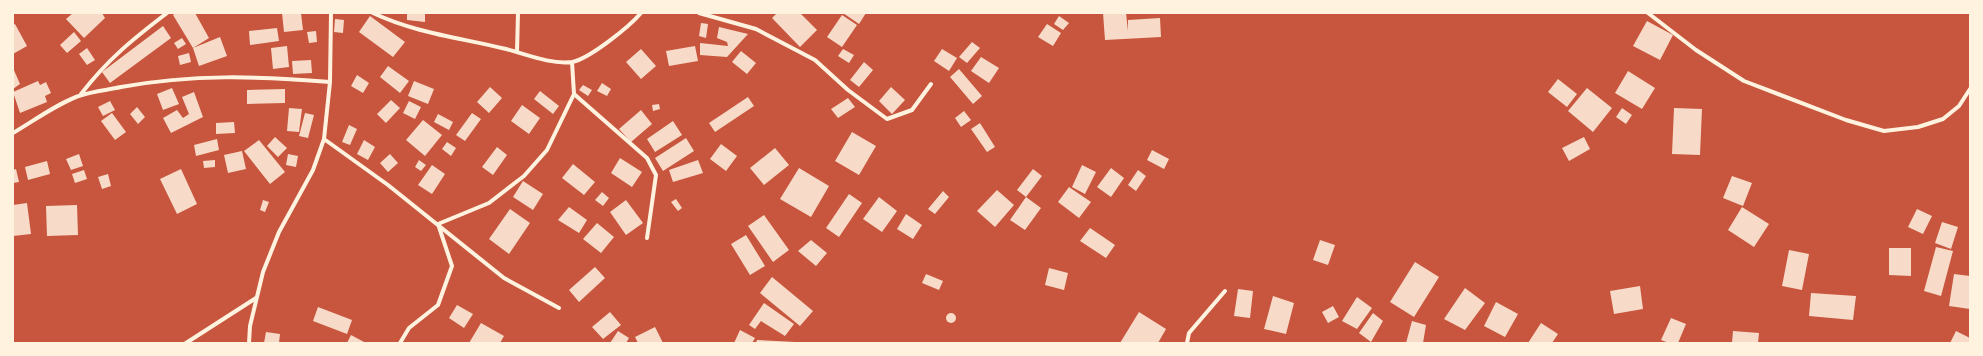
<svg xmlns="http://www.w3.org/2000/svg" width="1983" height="356" font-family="'Noto Sans',sans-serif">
<rect width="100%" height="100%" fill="#c8553d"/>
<path fill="#f7dbc8" d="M73,13H102L105,18L84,38L66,19Z
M176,13H195L209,38L193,48L173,15Z
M282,13H301L303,30L284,32Z
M407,13H425V22L407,20Z
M777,13H800L817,30L800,47L772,18Z
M843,13H866L859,24Z
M1103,13H1126L1128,31V20L1160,18L1161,37L1105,40Z
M842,15L857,25L842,47L827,37Z
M370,16L405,42L393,57L359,32Z
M1059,16L1069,23L1063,30L1054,24Z
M335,19L344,20L343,33L334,32Z
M1647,21L1673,35L1660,60L1633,46Z
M701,23L708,24L706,38L699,36Z
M15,24L27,46L13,54V25Z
M1047,24L1061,33L1053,46L1038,37Z
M163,26L171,38L110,83L102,72Z
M719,27L748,34L727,57L700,55V43L728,46L727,42L717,38Z
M277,28L279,41L250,45L249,31Z
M316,31L317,42L309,43L307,32Z
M74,32L81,41L67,53L60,45Z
M220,37L227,56L199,66L193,48Z
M182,38L186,44L178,49L174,43Z
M972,42L980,48L967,63L959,57Z
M287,46L289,67L273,69L271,48Z
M695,46L698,61L669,66L666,51Z
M87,48L95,60L87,65L79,54Z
M641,49L656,66L641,79L626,62Z
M843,49L854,55L849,63L838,56Z
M942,49L957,58L949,71L934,61Z
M741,51L756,63L747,74L732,62Z
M189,53L191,62L180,65L178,56Z
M981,57L999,68L989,83L971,71Z
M311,60L312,73L293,74L292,61Z
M864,62L873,70L859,87L850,80Z
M388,66L409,81L400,93L380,77Z
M13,68L20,84L13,89Z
M959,69L982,96L973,104L950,77Z
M1628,71L1655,88L1642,109L1615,93Z
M357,75L369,83L363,93L351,86Z
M1558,79L1577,94L1567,107L1548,92Z
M38,81L40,85L46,82L51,93L45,96L47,102L20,113L13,92Z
M414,81L434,89L428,104L408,96Z
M602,83L611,89L607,96L597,91Z
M583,85L592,90L588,96L579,90Z
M490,87L502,98L489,113L477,102Z
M891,87L905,100L892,114L879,101Z
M172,88L179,104L163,110L157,94Z
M1587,88L1612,108L1593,132L1568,111Z
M285,89V103L247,104V90Z
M540,91L559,106L553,114L534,99Z
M194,92L203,117L171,133L163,118L177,110L183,118L189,114L182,97Z
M748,97L754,106L715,132L709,123Z
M848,98L855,107L838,118L831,109Z
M391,100L400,108L386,123L377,114Z
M110,101L115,110L103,116L98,107Z
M409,101L421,107L415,119L403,113Z
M659,104L660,109L653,111L652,105Z
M522,105L540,118L529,134L511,121Z
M137,107L145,117L138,124L130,114Z
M289,108L302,109L299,132L287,131Z
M1622,108L1632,115L1626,124L1616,117Z
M1674,108L1702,109L1700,155L1672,154Z
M641,110L652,124L631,142L619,129Z
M964,111L971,120L961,127L955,118Z
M112,113L126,132L115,140L101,121Z
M305,113L314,115L308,138L299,136Z
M472,113L481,119L465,141L456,135Z
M438,114L453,122L449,130L434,122Z
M423,120L442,135L425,156L406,140Z
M673,121L682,135L655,152L647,139Z
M234,122L235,133L216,134V123Z
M980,123L995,147L987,152L971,129Z
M349,125L357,129L350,145L342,142Z
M852,132L876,146L859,175L835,161Z
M275,137L287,148L278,157L267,146Z
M1584,137L1590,149L1569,161L1562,148Z
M686,138L694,151L663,171L655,158Z
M217,139L219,150L196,156L194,145Z
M259,140L285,172L270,184L244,151Z
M364,140L375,147L368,160L357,154Z
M447,142L456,148L451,156L442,149Z
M721,144L737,156L726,171L710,159Z
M497,147L507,155L493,175L482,167Z
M775,148L789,165L764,185L750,168Z
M1152,150L1169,159L1164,169L1147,160Z
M242,151L246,169L228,173L224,155Z
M79,154L83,166L71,170L66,159Z
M288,154L298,156L296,167L286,165Z
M390,154L398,163L388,172L380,163Z
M620,158L642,172L632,187L611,173Z
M215,160V167L204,168L203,161Z
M419,160L426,165L421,171L415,167Z
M698,160L703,173L673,182L669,170Z
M47,161L50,174L28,180L25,167Z
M573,164L595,182L584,195L562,178Z
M432,165L445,174L432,194L418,185Z
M1082,165L1096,172L1085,194L1072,187Z
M799,168L829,186L811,217L780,199Z
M1111,168L1124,178L1111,197L1097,187Z
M16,169L19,182L13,183V170Z
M181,169L197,204L177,214L160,179Z
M1033,169L1042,176L1026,197L1017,190Z
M84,170L87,179L75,183L72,174Z
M1138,170L1146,176L1136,191L1128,185Z
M108,174L111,186L102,189L98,177Z
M1732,176L1752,183L1743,206L1723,198Z
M523,181L543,194L533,210L513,197Z
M1069,187L1091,202L1079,218L1058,202Z
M997,190L1014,205L995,227L977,211Z
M943,191L949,197L935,214L928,209Z
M602,192L609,198L603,206L595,200Z
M849,194L862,203L839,237L826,228Z
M879,197L897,211L882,232L863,219Z
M1026,197L1041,208L1025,230L1010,220Z
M676,199L682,208L678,211L671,202Z
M263,200L269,202L265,212L260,210Z
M626,200L643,223L626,235L610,212Z
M27,203L31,234L13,236V205Z
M77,205L78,235L47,236L46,206Z
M569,207L587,220L579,233L558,220Z
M1742,207L1769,224L1754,247L1728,230Z
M510,209L530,223L509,254L489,239Z
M1917,209L1932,216L1923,234L1908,227Z
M906,214L922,225L913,239L897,229Z
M764,215L789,250L773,262L748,226Z
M1942,222L1958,227L1951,249L1935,243Z
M597,223L614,237L601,253L583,239Z
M1090,228L1115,245L1106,258L1080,241Z
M746,235L765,266L750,275L731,244Z
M811,240L827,253L816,266L798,251Z
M1320,240L1335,245L1328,265L1313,260Z
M1936,247L1953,251L1941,296L1924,291Z
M1889,248H1911V276L1889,275Z
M1789,250L1809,254L1802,290L1782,286Z
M1415,262L1439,277L1414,317L1390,302Z
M595,267L605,278L579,302L569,290Z
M1049,268L1068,273L1064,290L1045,285Z
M926,274L943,281L939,290L922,283Z
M1954,274L1970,276V309L1949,306Z
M772,277L813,311L800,326L760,293Z
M1640,286L1643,309L1614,314L1610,291Z
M1465,288L1485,303L1465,330L1444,319Z
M1238,289L1253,291L1250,318L1234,316Z
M1811,293L1856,296L1853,320L1809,316Z
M1273,296L1294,303L1286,334L1264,329Z
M1357,297L1372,308L1357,329L1342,321Z
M1496,302L1518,314L1505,337L1484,326Z
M764,303L794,324L785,336L761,321L755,329L749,325Z
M457,305L473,314L464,328L449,318Z
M1333,306L1339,317L1328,323L1322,312Z
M318,307L352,320L347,334L313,321Z
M610,312L621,325L603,339L592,327Z
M1139,312L1166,329L1158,343H1120Z
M1373,313L1383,321L1371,342L1359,333Z
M946 318a5 5 0 1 1 10 0a5 5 0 1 1-10 0Z
M1671,318L1686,324L1678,343H1669L1661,340Z
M1412,321L1426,325L1423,343H1406Z
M481,323L504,336L500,343H469Z
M1541,323L1558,334L1552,343H1528Z
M655,327L663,343H638L635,337Z
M740,330L755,338L752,343H734Z
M618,331L629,338L626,343H610Z
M1733,331L1759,333L1758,343H1732Z
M1956,331L1970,338V343H1950Z
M266,332L280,334L279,343H264Z
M351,335L366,343H347Z
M757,340L795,342V343H756Z"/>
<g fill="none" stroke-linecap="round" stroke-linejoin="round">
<path stroke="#fff3e0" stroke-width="4" d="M373,13C415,33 461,38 506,49C525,54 552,65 572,62C589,59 629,27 641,13
M699,13L756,29L815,60L848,90L887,119L912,110L931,84
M1648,13L1696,50L1744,81L1846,120L1884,131L1918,127L1943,119L1959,106L1970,89
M517,52L518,13
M81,94C108,59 133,39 167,13
M574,94L647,158L656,175L647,238
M13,133C32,122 61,101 82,95C94,91 108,90 121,87C193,74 257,76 330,82
M324,139L388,185L504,278L559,308
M438,224L489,203L524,176L547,150L574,94L572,62
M186,343L256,298
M249,343L250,326L263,272L279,232L313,170L324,139L330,82L331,13
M400,343L409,328L438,305L452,266L438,224
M1187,343L1189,333L1225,291"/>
</g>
<rect width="1983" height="356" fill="none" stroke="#fff3e0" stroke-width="28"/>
</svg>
